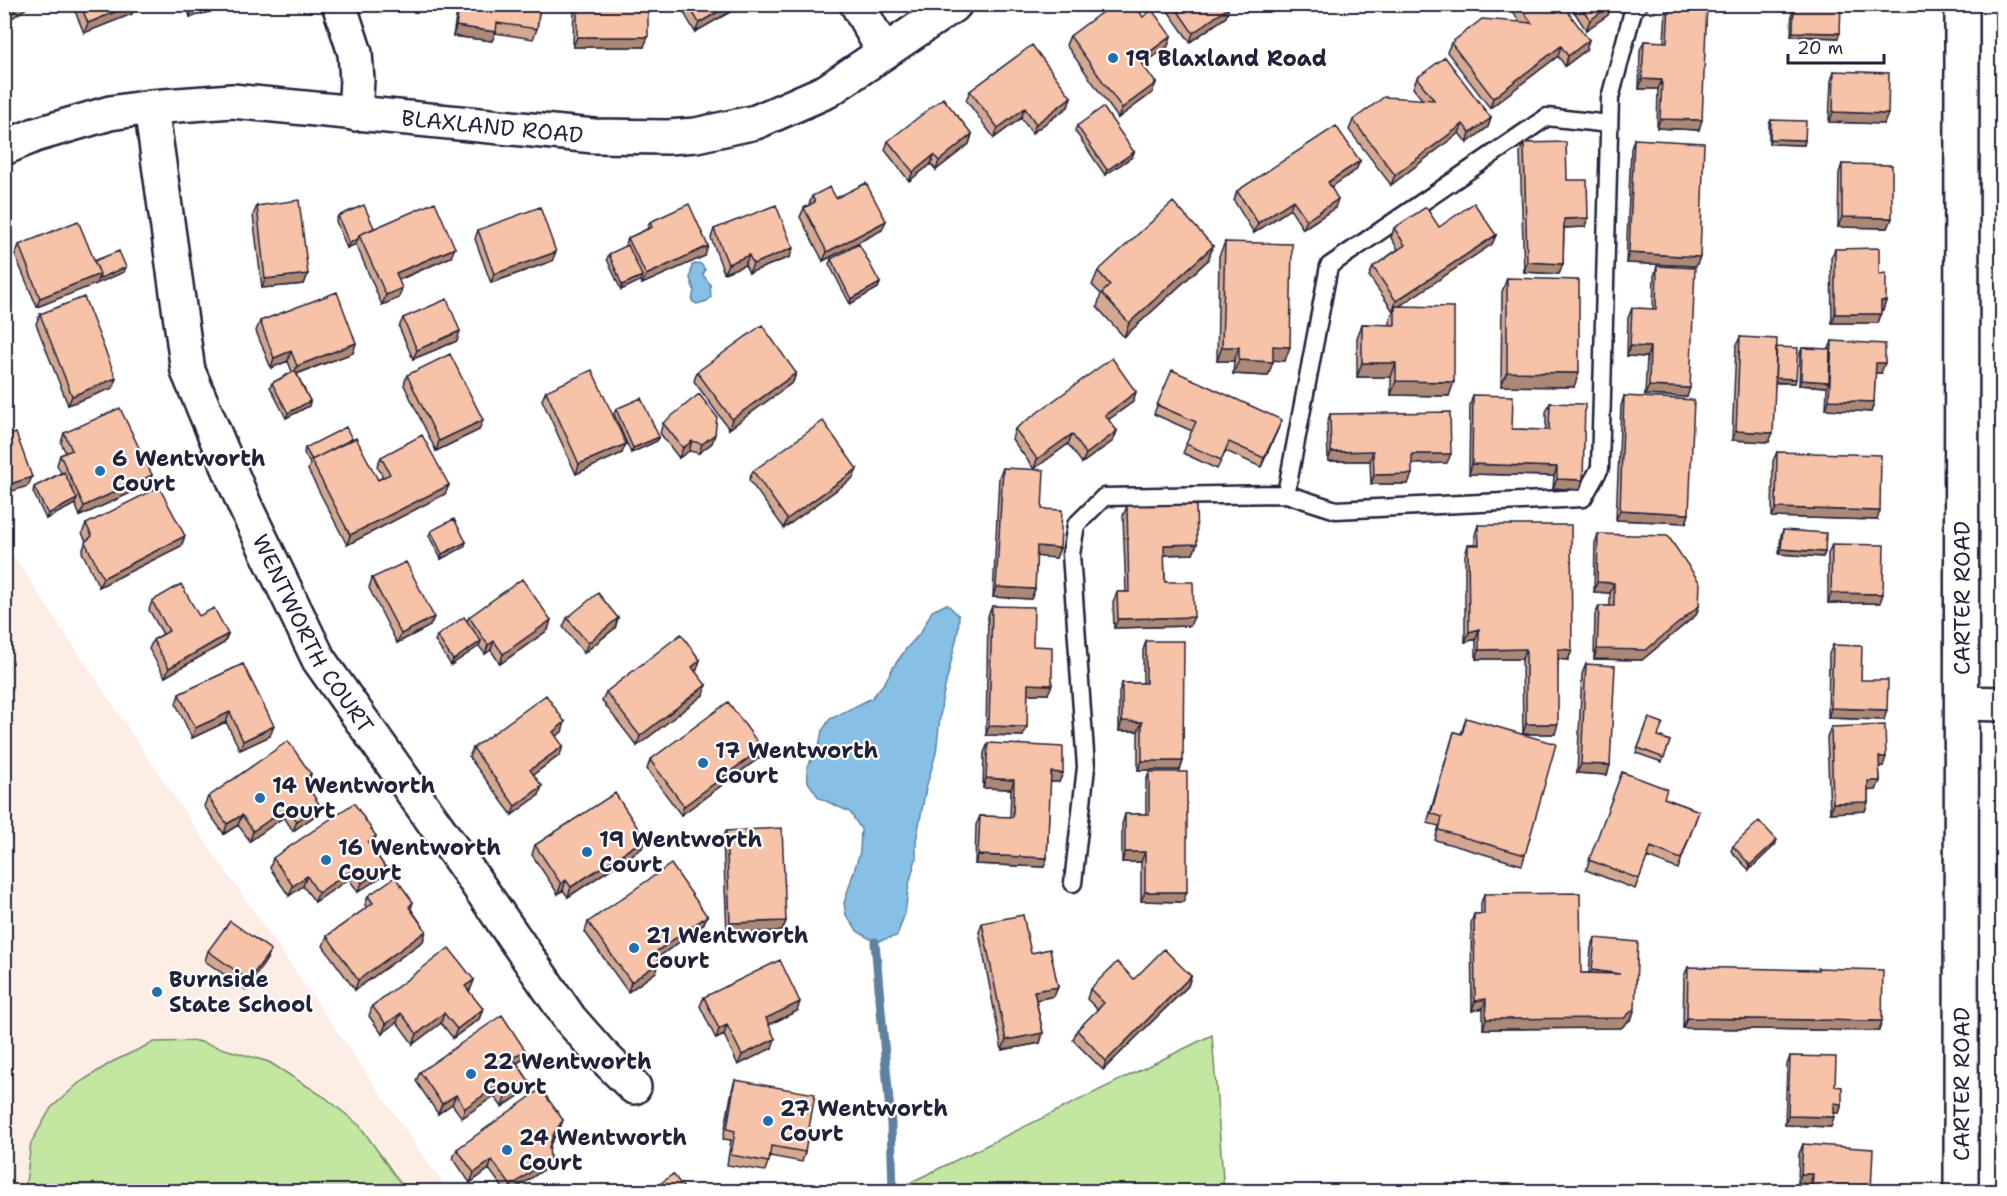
<svg xmlns="http://www.w3.org/2000/svg" width="2007" height="1196" font-family="'Shantell Sans',sans-serif">
<rect width="100%" height="100%" fill="#fff"/>
<filter id="ink" filterUnits="userSpaceOnUse"><feTurbulence type="fractalNoise" baseFrequency=".0167" numOctaves="2"/><feDisplacementMap in="SourceGraphic" scale="12" xChannelSelector="R" yChannelSelector="G"/><feConvolveMatrix kernelMatrix="1 2 1 2 8 2 1 2 1" color-interpolation-filters="sRGB"/></filter>
<g filter="url(#ink)">
<path fill="#fcede5" d="M4,542L179,804L448,1191H5Z"/>
<path fill="#c3e6a0" stroke="#72846e" stroke-width="1.5" d="M1212,1035L1224,1191H893Z
M197,1041L269,1062L326,1098L360,1126L406,1191H25L31,1143L51,1108L79,1083L112,1062L154,1042Z"/>
<path fill="#86c0e5" stroke="#5e81a1" stroke-width="1.5" d="M699,263L702,265L705,270L703,275L710,284L711,297L707,301L697,304L692,301L694,290L690,278L692,265Z
M947,604L959,616L958,632L942,700L936,753L926,788L916,841V859L909,884L905,913L897,936L875,942L857,931L846,915L844,903L860,852L861,829L850,812L819,798L808,782L807,766L818,751L822,731L830,719L872,698L885,682L894,666L906,649L921,632L932,611Z"/>
<g fill="none" stroke-linecap="round" stroke-linejoin="round">
<path stroke="#5e81a1" stroke-width="9" d="M875,942L891,1124L893,1192"/>
<g stroke="#22223b" stroke-width="21">
<path id="service" d="M1609,124L1547,117L1329,266L1286,494L1336,510L1583,498L1600,468L1610,98L1633,11L1639,4
M1073,883L1086,767L1071,554L1076,525L1104,497L1286,494"/>
</g>
<g stroke="#22223b" stroke-width="38">
<g id="minor">
<path d="M339,4L355,53L357,80L355,114"/>
<path d="M857,4L884,52"/>
<path id="s1" d="M151,107L188,371L245,506L319,660L469,872L570,1019L600,1053L634,1087"/>
<path d="M1962,703L2002,704"/>
</g>
</g>
<g stroke="#22223b" stroke-width="38">
<g id="tertiary">
<path id="s2" d="M4,148L35,135L110,113L151,107L232,101L594,136L668,137L696,135L756,122L827,91L955,4"/>
<path id="s3" d="M1961,1192L1962,4"/>
</g>
</g>
<use href="#service" stroke="#fff" stroke-width="16"/>
<use href="#minor" stroke="#fff" stroke-width="33"/>
<use href="#tertiary" stroke="#fff" stroke-width="33"/>
</g>
<path fill="#d4a790" stroke="#22223b" stroke-width="1.5" d="M72,4H135L132,14L84,33Z
M186,4H239L190,17Z
M458,4H540L537,29L533,39L495,33L492,41L453,36Z
M574,4H648L644,47H573Z
M679,4H738L737,8L695,32Z
M1163,4H1227L1226,17L1190,42Z
M1514,4H1562L1586,50L1565,66L1558,56L1490,108L1447,52L1451,43L1520,22L1512,10Z
M1569,4H1610L1611,5L1608,15L1586,30Z
M1667,4H1707L1699,130L1657,128L1658,89H1639L1640,50L1644,41L1664,42L1666,9Z
M1792,4H1841L1838,38L1791,36Z
M1143,17L1171,36L1168,46L1142,65L1152,93L1118,118L1066,45L1070,36Z
M1834,71L1884,124L1829,122L1831,81Z
M1417,78L1491,118L1488,127L1467,143L1459,133L1391,185L1349,130L1353,120L1422,99L1413,88Z
M970,91L1071,97L1068,107L1032,133L1021,118L994,138L966,100Z
M1771,120L1805,140L1804,145L1769,144V124Z
M1077,126L1134,152L1132,157L1105,175L1075,131Z
M972,134L969,144L936,170L931,164L909,181L885,150L888,141Z
M1634,139L1700,257L1696,266L1626,263L1631,149Z
M1524,143L1567,180L1585,227L1564,228L1563,264L1559,274L1524,272L1520,152Z
M1360,161L1356,170L1331,187L1335,208L1303,229L1290,209L1254,233L1234,201L1237,191Z
M1842,164L1892,218L1888,228L1838,227L1839,173Z
M812,196L836,198L882,230L823,261L800,217L804,208L809,205Z
M257,206L308,274L304,284L262,288L253,215Z
M338,216L374,228L451,257L399,280V298L382,305L356,244L347,248L336,221Z
M650,222L705,256L642,284L641,280L621,290L607,259L609,254L625,247L628,238L647,229Z
M1439,227L1496,235L1492,244L1399,306L1449,396L1391,395V377H1357V338L1362,324L1390,325V320L1394,310L1393,311L1369,276L1373,267L1398,249L1391,238L1394,228Z
M714,229L790,257L749,273L745,265L724,273L711,238Z
M478,230L552,261L491,283L475,239Z
M1225,242L1285,361L1273,360L1268,376L1233,374L1234,361H1217L1219,256Z
M19,245L94,261L126,267L124,272L37,307L15,255Z
M1213,246L1208,260L1124,337L1097,307L1101,294L1092,285L1098,271Z
M1835,249L1879,274L1886,301L1883,310H1881V314L1878,323H1832L1831,258Z
M831,259L880,283L878,288L850,304L829,264Z
M1657,266L1687,397L1645,395L1647,357L1627,356L1628,318L1632,308L1653,309L1654,276Z
M1507,278L1574,387L1501,386L1502,292Z
M40,314L116,378L113,388L68,405L36,324Z
M403,318L457,341L413,359L399,327Z
M260,321L356,343L353,353L297,374L310,401L309,406L286,418L270,387L272,383L292,372L288,361L271,368L256,331Z
M1740,337L1776,347L1795,383H1775L1769,442L1732,440L1736,346Z
M1832,341L1881,373H1875L1874,402L1871,412L1826,409L1827,387L1799,385L1800,353L1802,348L1829,349Z
M697,372L796,373L793,382L729,429L694,381Z
M407,375L479,430L436,451L404,385Z
M546,391L622,453L576,474L542,400Z
M1473,395L1512,429L1546,430V412L1550,403L1583,480L1580,490L1553,488L1554,476L1469,474L1470,405Z
M1624,396L1689,514L1686,523L1616,520L1621,406Z
M1133,402L1108,420L1117,431L1113,441L1082,463L1068,444L1034,469L1012,439L1015,429Z
M1157,405L1278,429L1261,467L1226,451L1217,469L1183,453L1192,431L1154,414Z
M616,409L659,437L657,441L631,453L614,414Z
M1330,414L1447,463L1412,464L1408,484H1371L1370,461H1328L1327,423Z
M663,423L715,434L712,443L699,453L689,451L679,458L660,433Z
M64,433L148,485L80,516L75,504L46,519L33,492L34,487L61,473L57,465L60,455L66,453L61,443Z
M352,439L378,480L383,477L377,466L381,457L449,485L445,494L347,545L308,470L310,464L304,453L305,448Z
M1777,452L1877,520L1772,517L1773,461Z
M1003,468L1042,509L1060,548L1056,558L1036,556L1035,589L1031,599L993,597L999,477Z
M857,469L853,478L784,528L749,480L753,471Z
M1127,506L1197,544L1193,554L1164,555L1165,582L1190,626L1114,628L1113,602L1117,592H1126L1123,516Z
M86,524L185,536L181,546L99,587L82,552L86,541L82,533Z
M1478,525L1572,650L1568,660L1558,659L1555,734H1523L1522,659H1476V639L1465,642V555L1468,545H1475V535Z
M1783,530L1825,552L1823,557L1779,554L1781,535Z
M431,531L466,542L464,547L441,559L429,536Z
M1598,534L1699,606L1696,615L1642,660L1594,659L1595,615L1599,606H1610V593L1594,592L1595,543Z
M1832,544L1880,603H1828V554Z
M372,578L434,617L430,626L397,643L369,588Z
M152,601L199,616L228,634L224,643L165,677L149,649L153,640L163,634L149,610Z
M992,606L1033,646L1048,694H1028L1023,736L986,735L988,616Z
M469,617L548,630L500,664L491,650L485,654L479,646L451,665L435,641L437,636L467,621Z
M567,618H618L615,628L584,653L563,627Z
M1146,641L1183,761L1180,770H1138V731H1119V693L1122,683H1143V650Z
M1833,645L1861,680L1884,720L1828,718L1829,654Z
M243,664L270,736L240,750L226,722L192,738L176,704L179,694Z
M1586,664L1610,765L1607,775L1577,773L1582,674Z
M697,670L695,671L703,695L637,746L602,701L606,692Z
M1466,718L1525,855L1522,865L1435,840L1439,826L1427,823L1454,732L1461,734Z
M1649,718L1658,736L1670,741L1662,762L1636,753Z
M1831,727L1883,766L1879,767L1880,781L1876,790H1868V802L1865,811L1830,813L1827,737Z
M562,732L556,736L560,755L534,774L539,795L512,815L469,757L473,748Z
M988,743L1063,773L1059,782H1050L1047,858L1044,867L975,864L976,825L980,816L1010,817L1011,789L983,788L984,753Z
M762,748L759,758L681,815L647,769L650,760Z
M1149,772L1183,902L1141,901V862H1122V824L1125,814H1146V781Z
M1622,772L1664,798L1699,811L1678,869L1647,857L1635,889L1586,870Z
M308,784L306,785L316,815L293,831L284,817L250,841L238,825L224,834L204,806L208,797Z
M726,831L786,921L782,931L727,933L723,840Z
M645,839L642,848L568,897L563,890L558,894L532,855L535,845Z
M373,845L371,846L385,867L382,876L358,892L349,879L315,902L303,886L289,896L270,868L273,858Z
M1775,845L1749,870L1731,851L1733,846Z
M1484,894L1581,973H1589L1591,948L1595,938L1632,1018L1621,1028L1483,1029V1008L1472,1011L1471,923L1474,914H1481V903Z
M368,896L413,902L411,909L426,931L423,941L355,990L323,946L327,936L366,908L365,905Z
M707,916L703,925L657,958L660,962L656,972L628,992L585,932L588,922Z
M982,923L1031,953L1058,987L1054,996L1036,1000L1043,1033L1040,1043L1002,1050L979,932Z
M208,951L267,959L246,990L205,961Z
M1688,967L1879,1031L1683,1028L1684,976Z
M1191,976L1188,986L1103,1070L1073,1040L1077,1030L1098,1010L1087,999L1090,989Z
M474,980L470,990L468,991L483,1009L479,1019L453,1038L441,1023L413,1044L397,1022L382,1034L369,1016L372,1006Z
M704,997L797,1011L769,1025L772,1048L738,1065L724,1035L716,1039L700,1006Z
M525,1050L522,1060L517,1063L529,1081L526,1091L502,1107L494,1096L462,1118L452,1104L438,1114L416,1081L420,1072Z
M1790,1056L1835,1086L1842,1104L1839,1113H1834L1831,1127L1785,1125L1787,1065Z
M735,1080L805,1152L802,1162L770,1156L765,1171L727,1165L731,1140L723,1139L732,1090Z
M563,1120L559,1130L551,1142L546,1168L512,1191H505L489,1169L470,1183L453,1158L457,1149Z
M1803,1144L1871,1191H1809L1810,1184L1798,1183L1799,1154Z"/>
<path fill="#ac8876" stroke="#22223b" stroke-width="1.5" d="M22,4H32L4,24V17Z
M135,4L132,14L84,33L88,23Z
M206,4H239L190,17L193,8Z
M731,4H738L737,8L695,32L699,23Z
M1611,5L1608,15L1586,30L1590,20Z
M1229,7L1226,17L1190,42L1193,33Z
M456,26L496,32L492,41L453,36Z
M1793,32L1840,33L1838,38L1791,36Z
M1171,36L1168,46L1136,70L1139,60Z
M577,37H648L644,47H573Z
M1589,40L1586,50L1565,66L1568,56Z
M1561,46L1558,56L1490,108L1493,98Z
M1642,79L1662,80L1658,89H1639Z
M1156,83L1152,93L1118,118L1122,108Z
M1071,97L1068,107L1032,133L1036,124Z
M1025,108L1021,118L994,138L998,128Z
M1833,112L1888,114L1884,124L1829,122Z
M1491,118L1488,127L1467,143L1470,133Z
M1660,119L1702,120L1699,130L1657,128Z
M1463,124L1459,133L1391,185L1395,175Z
M972,134L969,144L936,170L939,161Z
M1770,139L1805,140L1804,145L1769,144Z
M1134,152L1132,157L1105,175L1107,170Z
M934,155L931,164L909,181L913,172Z
M1360,161L1356,170L1324,192L1328,182Z
M1338,199L1335,208L1303,229L1307,220Z
M1293,200L1290,209L1254,233L1258,223Z
M1842,217L1892,218L1888,228L1838,227Z
M1588,218L1585,227L1561,228L1564,219Z
M886,221L882,230L823,261L827,252Z
M1496,235L1492,244L1395,309V306L1393,311L1396,301Z
M358,239L356,244L347,248L349,243Z
M708,246L705,256L642,284L646,275Z
M1213,246L1208,260L1124,337L1129,323Z
M455,248L451,257L393,282L396,273Z
M793,248L790,257L749,273L753,264Z
M556,252L552,261L491,283L494,274Z
M1629,253L1700,257L1696,266L1626,263Z
M749,255L745,265L724,273L728,264Z
M1527,262L1563,264L1559,274L1524,272Z
M126,267L124,272L96,284L98,279Z
M100,274L96,284L37,307L40,298Z
M308,274L304,284L262,288L265,279Z
M642,276L640,281L621,290L622,285Z
M880,283L878,288L850,304L851,299Z
M402,288L399,298L382,305L386,295Z
M1881,301H1886L1883,310H1878Z
M1835,314H1881L1878,323H1832Z
M460,331L457,341L413,359L417,350Z
M356,343L353,353L293,375L297,366Z
M1273,346L1290,347L1285,361L1268,360Z
M1630,346L1650,347L1647,357L1627,356Z
M1222,347H1239L1234,361H1217Z
M291,351L288,361L271,368L274,358Z
M1239,360L1273,362L1268,376L1233,374Z
M1362,363H1396L1391,377H1357Z
M1876,363H1885L1881,373H1872Z
M1507,372L1579,373L1574,387L1501,386Z
M796,373L793,382L729,429L732,419Z
M116,378L113,388L68,405L72,396Z
M1774,378L1796,379L1795,383L1772,382Z
M1801,380L1829,382L1827,387L1799,385Z
M1396,381L1454,382L1449,396L1391,395Z
M1649,386L1690,388L1687,397L1645,395Z
M1136,392L1133,402L1101,425L1105,415Z
M1829,400L1874,402L1871,412L1826,409Z
M310,401L309,406L286,418L288,413Z
M483,420L479,430L436,451L439,441Z
M1282,420L1278,429L1261,467L1264,458Z
M1117,431L1113,441L1082,463L1086,454Z
M1736,431L1773,433L1769,442L1732,440Z
M715,434L712,443L699,453L702,444Z
M1072,434L1068,444L1034,469L1037,459Z
M659,437L657,441L631,453L633,448Z
M692,441L689,451L679,458L683,448Z
M626,444L622,453L576,474L579,464Z
M1373,451L1370,461H1328L1331,452Z
M1412,454H1451L1447,463L1408,464Z
M1472,464L1557,467L1554,476L1469,474Z
M857,469L853,478L784,528L787,519Z
M1412,474L1408,484H1371L1374,475Z
M152,475L148,485L80,516L84,506Z
M32,477L28,486L4,494V486Z
M1557,479L1583,480L1580,490L1553,488Z
M449,485L445,494L347,545L350,535Z
M77,499L75,504L46,519L48,514Z
M1776,508L1880,511L1877,520L1772,517Z
M1620,510L1689,514L1686,523L1616,520Z
M185,536L181,546L99,587L103,578Z
M466,542L464,547L441,559L442,554Z
M1197,544L1193,554L1160,555L1164,545Z
M1037,546L1060,548L1056,558L1033,556Z
M1781,549L1825,552L1823,557L1779,554Z
M1597,582L1614,583L1610,593L1594,592Z
M996,587L1035,589L1031,599L993,597Z
M1831,593L1883,594L1880,603H1828Z
M1699,606L1696,615L1642,660L1594,659L1597,649Z
M434,617L430,626L397,643L401,634Z
M1194,617L1190,626L1114,628L1118,619Z
M618,618L615,628L584,653L588,643Z
M551,620L548,630L500,664L503,654Z
M1479,629L1476,639L1465,642L1469,632Z
M228,634L224,643L165,677L169,668Z
M481,641L479,646L451,665L453,660Z
M494,641L491,650L485,654L488,645Z
M1526,649L1522,659H1476L1479,650Z
M1558,649L1572,650L1568,660L1554,659Z
M700,660L697,670L688,676L692,667Z
M1028,684L1052,685L1048,694H1025Z
M706,685L703,695L637,746L640,736Z
M1831,708L1887,710L1884,720L1828,718Z
M230,712L226,722L192,738L195,728Z
M1122,721L1142,722L1138,731H1119Z
M565,722L562,732L549,741L553,732Z
M1526,724H1558L1555,734H1523Z
M274,726L270,736L240,750L243,741Z
M989,726L1027,727L1023,736L986,735Z
M563,746L560,755L527,779L530,770Z
M762,748L759,758L681,815L684,806Z
M1879,757H1886L1883,766L1875,767Z
M1142,761H1183L1180,770H1138Z
M1581,764L1610,765L1607,775L1577,773Z
M1051,772L1063,773L1059,782H1047Z
M311,774L308,784L299,790L303,780Z
M986,778L1014,780L1011,789L983,788Z
M1868,781H1880L1876,790L1864,791Z
M542,786L539,795L512,815L515,806Z
M1868,802L1865,811L1830,813L1833,803Z
M320,805L316,815L293,831L297,821Z
M287,808L284,817L250,841L253,831Z
M242,815L238,825L224,834L227,824Z
M11,818L6,832L4,834V829Z
M376,836L373,845L364,851L368,842Z
M645,839L642,848L568,897L571,887Z
M1777,840L1775,845L1749,870L1750,865Z
M1125,852H1145L1141,862H1122Z
M978,855L1047,858L1044,867L975,864Z
M385,867L382,876L358,892L362,883Z
M353,869L349,879L315,902L318,893Z
M307,876L303,886L289,896L293,886Z
M566,880L563,890L558,894L561,884Z
M1145,892H1187L1183,902L1141,901Z
M707,916L703,925L650,963L653,954Z
M786,921L782,931L727,933L730,923Z
M426,931L423,941L355,990L358,980Z
M271,950L267,959L246,990L249,980Z
M660,962L656,972L628,992L631,982Z
M1592,970L1620,974L1588,980Z
M1191,976L1188,986L1103,1070L1106,1061Z
M474,980L470,990L462,996L465,986Z
M1058,987L1054,996L1031,1001L1034,991Z
M1486,999L1483,1008L1472,1011L1475,1001Z
M800,1002L797,1011L762,1028L766,1018Z
M1635,1008L1632,1018L1621,1028L1483,1029L1486,1019Z
M483,1009L479,1019L453,1038L457,1029Z
M401,1013L397,1022L382,1034L386,1024Z
M444,1013L441,1023L413,1044L417,1034Z
M1687,1018L1882,1021L1879,1031L1683,1028Z
M727,1025L724,1035L716,1039L719,1029Z
M1043,1033L1040,1043L1002,1050L1006,1040Z
M775,1039L772,1048L738,1065L742,1055Z
M525,1050L522,1060L510,1067L513,1058Z
M529,1081L526,1091L502,1107L505,1098Z
M497,1086L494,1096L462,1118L465,1108Z
M456,1095L452,1104L438,1114L442,1104Z
M1834,1103L1842,1104L1839,1113H1831Z
M1788,1116L1834,1117L1831,1127L1785,1125Z
M563,1120L559,1130L551,1143L554,1133Z
M550,1158L546,1168L512,1191H508L511,1186Z
M492,1160L489,1169L470,1183L474,1173Z
M1801,1174H1813L1810,1184L1798,1183Z"/>
<path fill="#f6c2a8" stroke="#22223b" stroke-width="1.5" d="M4,4H22L4,17Z
M80,4H134L88,23Z
M192,4H206L193,8Z
M460,4H540L537,29L497,23L496,32L456,26Z
M577,4H648V37H577Z
M688,4H731L699,23Z
M1113,4H1134L1143,17L1152,10L1171,36L1139,60L1156,83L1122,108L1070,36Z
M1173,4H1227L1229,7L1193,33Z
M1518,4H1562L1589,40L1568,56L1561,46L1493,98L1451,43L1482,19L1532,23Z
M1579,4H1610L1611,5L1590,20Z
M1669,4H1707L1702,120L1660,119L1662,80L1642,79L1644,41L1667,42Z
M1794,4H1841L1840,33L1793,32Z
M1032,45L1071,97L1036,124L1025,108L998,128L970,91Z
M1445,57L1491,118L1470,133L1463,124L1395,175L1353,120L1384,97L1434,100L1417,78Z
M1834,71L1889,73L1888,114L1833,112Z
M943,98L972,134L939,161L934,155L913,172L888,141Z
M1103,107L1134,152L1107,170L1077,126Z
M1771,120L1806,121L1805,140L1770,139Z
M1336,126L1360,161L1328,182L1338,199L1307,220L1293,200L1258,223L1237,191Z
M1634,139L1704,143L1700,257L1629,253Z
M1566,142L1567,180H1587L1588,218L1564,219L1563,264L1527,262L1524,143Z
M1842,164L1892,165V218L1842,217Z
M866,183L886,221L827,252L804,208L815,202L812,196L830,187L836,198Z
M299,200L308,274L265,279L257,206Z
M435,202L455,248L396,273L402,288L386,295L359,235Z
M1173,202L1213,246L1129,323L1102,293L1110,285L1098,271Z
M1474,203L1496,235L1396,301L1373,267L1405,245L1394,228L1426,207L1439,227Z
M689,204L708,246L646,275L628,238L652,227L650,222Z
M364,205L374,228L359,235L358,239L349,243L338,216Z
M776,205L793,248L753,264L749,255L728,264L714,229Z
M540,207L556,252L494,274L478,230Z
M78,221L100,274L40,298L19,245Z
M1225,242L1292,244L1290,347L1273,346V362L1239,360V347H1222Z
M859,244L880,283L851,299L831,259Z
M628,245L642,276L622,285L609,254Z
M1879,248V274L1886,273V301H1881V314H1835V249Z
M119,251L126,267L98,279L100,274L94,261Z
M1657,266L1695,268L1690,388L1649,386L1650,347L1630,346L1632,308L1656,309Z
M1507,278L1579,280V373L1507,372Z
M337,292L356,343L297,366L291,351L274,358L260,321Z
M84,297L116,378L72,396L40,314Z
M447,299L460,331L417,350L403,318Z
M1395,306L1454,307V382L1396,381V363H1362V324L1395,325Z
M762,325L796,373L732,419L697,372Z
M1740,337L1777,339L1773,433L1736,431Z
M1832,341L1885,344V363H1876L1874,402L1829,400Z
M1776,347L1798,348L1796,379L1775,378Z
M1802,348L1830,349L1829,382L1801,380Z
M450,354L483,420L439,441L407,375Z
M1112,358L1136,392L1105,415L1117,431L1086,454L1072,434L1037,459L1015,429Z
M592,370L626,444L579,464L546,391Z
M1172,370L1282,420L1264,458L1229,442L1221,460L1186,444L1196,422L1157,405Z
M295,371L310,401L288,413L272,383Z
M699,394L717,417L715,434L702,444L692,441L683,448L663,423Z
M1473,395L1513,396L1512,429L1549,430L1550,403L1585,404L1583,480L1557,479V467L1472,464Z
M1624,396L1694,400L1689,514L1620,510Z
M641,398L659,437L633,448L616,409Z
M120,408L152,475L84,506L60,455L72,450L64,433Z
M4,410L7,418H4Z
M1450,412L1451,454H1412V474L1374,475L1373,451L1331,452L1330,414Z
M823,421L857,469L787,519L753,471Z
M346,427L352,439L312,460L305,448Z
M16,433L32,477L4,486V437Z
M422,435L449,485L350,535L311,460L356,438L378,480L390,474L381,457Z
M1777,452L1881,455L1880,511L1776,508Z
M1003,468L1044,470L1042,509L1062,510L1060,548L1037,546L1035,589L996,587Z
M64,472L77,499L48,514L34,487Z
M159,487L185,536L103,578L85,542L92,536L86,524Z
M1196,505L1197,544L1164,545L1165,582H1193L1194,617L1118,619L1117,592H1129L1127,506Z
M454,519L466,542L442,554L431,531Z
M1478,525H1571L1572,650L1558,649V724H1526V649L1479,650V629L1469,632L1468,545H1479Z
M1783,530L1826,533L1825,552L1781,549Z
M1598,534L1668,536L1700,583L1699,606L1646,650L1597,649L1599,606H1614V583L1597,582Z
M1832,544L1884,545L1883,594L1831,593Z
M406,562L434,617L401,634L372,578Z
M522,579L551,620L503,654L494,641L488,645L469,617Z
M181,584L199,616L214,608L228,634L169,668L153,640L169,631L152,601Z
M598,593L618,618L588,643L567,618Z
M992,606L1034,607L1033,646L1052,647V685L1028,684L1027,727L989,726Z
M464,617L481,641L453,660L437,636Z
M681,634L700,660L692,667L706,685L640,736L606,692Z
M1146,641H1184L1183,761H1142V722L1122,721V683H1146Z
M1833,645L1862,646L1861,680H1888L1887,710L1831,708Z
M243,664L274,726L243,741L230,712L195,728L179,694Z
M1586,664L1615,666L1610,765L1581,764Z
M546,695L565,722L553,732L563,746L530,770L542,786L515,806L473,748Z
M728,702L762,748L684,806L650,760Z
M1466,718L1556,744L1525,855L1439,830L1442,817L1431,813L1454,732L1462,734Z
M1649,718L1663,723L1658,736L1670,741L1664,758L1638,748Z
M1885,725L1886,757H1879L1880,781H1868V802L1833,803L1831,727Z
M288,741L311,774L303,780L320,805L297,821L287,808L253,831L242,815L227,824L208,797Z
M988,743L1063,747V773L1051,772L1047,858L978,855L980,816L1013,817L1014,780L986,778Z
M1149,772H1187V892H1145V852H1125V814H1149Z
M1622,772L1667,789L1664,798L1699,811L1681,859L1651,847L1639,879L1589,860Z
M615,793L645,839L571,887L566,880L561,884L535,845Z
M354,803L376,836L368,842L385,867L362,883L353,869L318,893L307,876L293,886L273,858Z
M4,814L11,818L4,829Z
M1759,821L1777,840L1750,865L1733,846Z
M782,828L786,921L730,923L726,831Z
M671,864L707,916L653,954L660,962L631,982L588,922Z
M395,877L413,902L409,907L426,931L358,980L327,936L373,903L368,896Z
M1580,893L1581,973L1620,974L1592,970L1595,938L1638,942L1635,1008L1624,1018L1486,1019V999L1475,1001L1474,914H1484V894Z
M1023,915L1031,953L1050,949L1058,987L1034,991L1043,1033L1006,1040L982,923Z
M230,921L271,950L249,980L208,951Z
M449,948L474,980L465,986L483,1009L457,1029L444,1013L417,1034L401,1013L386,1024L372,1006Z
M1164,949L1191,976L1106,1061L1077,1030L1104,1003L1090,989L1117,962L1134,979Z
M780,960L800,1002L766,1018L775,1039L742,1055L727,1025L719,1029L704,997Z
M1688,967L1818,970V968L1883,970L1882,1021L1687,1018Z
M502,1015L525,1050L513,1058L529,1081L505,1098L497,1086L465,1108L456,1095L442,1104L420,1072Z
M1790,1056L1836,1057L1835,1086L1842,1087V1104L1834,1103V1117L1788,1116Z
M735,1080L815,1094L805,1152L771,1146L769,1162L731,1155L735,1131L727,1129Z
M541,1089L563,1120L554,1133L549,1147L550,1158L511,1186L492,1160L474,1173L457,1149Z
M1803,1144L1873,1149L1871,1191H1812L1813,1174H1801Z
M673,1174L686,1191H651Z"/>
</g>
<g fill="#1f6fb2" stroke="#fff" stroke-width="2">
<circle cx="1113" cy="58" r="6"/>
<circle cx="100" cy="471" r="6"/>
<circle cx="703" cy="763" r="6"/>
<circle cx="260" cy="798" r="6"/>
<circle cx="587" cy="852" r="6"/>
<circle cx="326" cy="860" r="6"/>
<circle cx="634" cy="948" r="6"/>
<circle cx="157" cy="992" r="6"/>
<circle cx="471" cy="1074" r="6"/>
<circle cx="768" cy="1121" r="6"/>
<circle cx="507" cy="1150" r="6"/>
</g>
<g text-anchor="middle" stroke-width="4.5" stroke-linejoin="round" paint-order="stroke">
<g font-size="22" font-weight="bold" fill="#22223b" stroke="#fff" text-anchor="start">
<text x="1125" y="66">19 Blaxland Road</text>
<text x="112" y="466">6 Wentworth<tspan x="112" dy="25">Court</tspan></text>
<text x="715" y="758">17 Wentworth<tspan x="715" dy="25">Court</tspan></text>
<text x="272" y="793">14 Wentworth<tspan x="272" dy="25">Court</tspan></text>
<text x="599" y="847">19 Wentworth<tspan x="599" dy="25">Court</tspan></text>
<text x="338" y="855">16 Wentworth<tspan x="338" dy="25">Court</tspan></text>
<text x="646" y="943">21 Wentworth<tspan x="646" dy="25">Court</tspan></text>
<text x="169" y="987">Burnside<tspan x="169" dy="25">State School</tspan></text>
<text x="483" y="1069">22 Wentworth<tspan x="483" dy="25">Court</tspan></text>
<text x="780" y="1116">27 Wentworth<tspan x="780" dy="25">Court</tspan></text>
<text x="519" y="1145">24 Wentworth<tspan x="519" dy="25">Court</tspan></text>
</g>
<g font-size="22" fill="#22223b" stroke="#fff">
<text dy="8" stroke="none"><textPath href="#s2" startOffset="496">BLAXLAND ROAD</textPath></text>
<text dy="8" stroke="none"><textPath href="#s3" startOffset="594">CARTER ROAD</textPath></text>
<text dy="8" stroke="none"><textPath href="#s1" startOffset="558">WENTWORTH COURT</textPath></text>
<text dy="8" stroke="none"><textPath href="#s3" startOffset="108">CARTER ROAD</textPath></text>
</g>
</g>
<rect width="2007" height="1196" fill="none" stroke="#fff" stroke-width="24"/>
<rect x="12" y="12" width="1983" height="1172" fill="none" stroke="#22223b" stroke-width="2" filter="url(#ink)"/>
<path d="M1788 54v9h96v-9" fill="none" stroke="#22223b" stroke-width="3"/>
<text x="1797" y="54" font-size="18" fill="#22223b" stroke="#ffffff" stroke-width="4.5" paint-order="stroke">20 m</text>
</svg>
